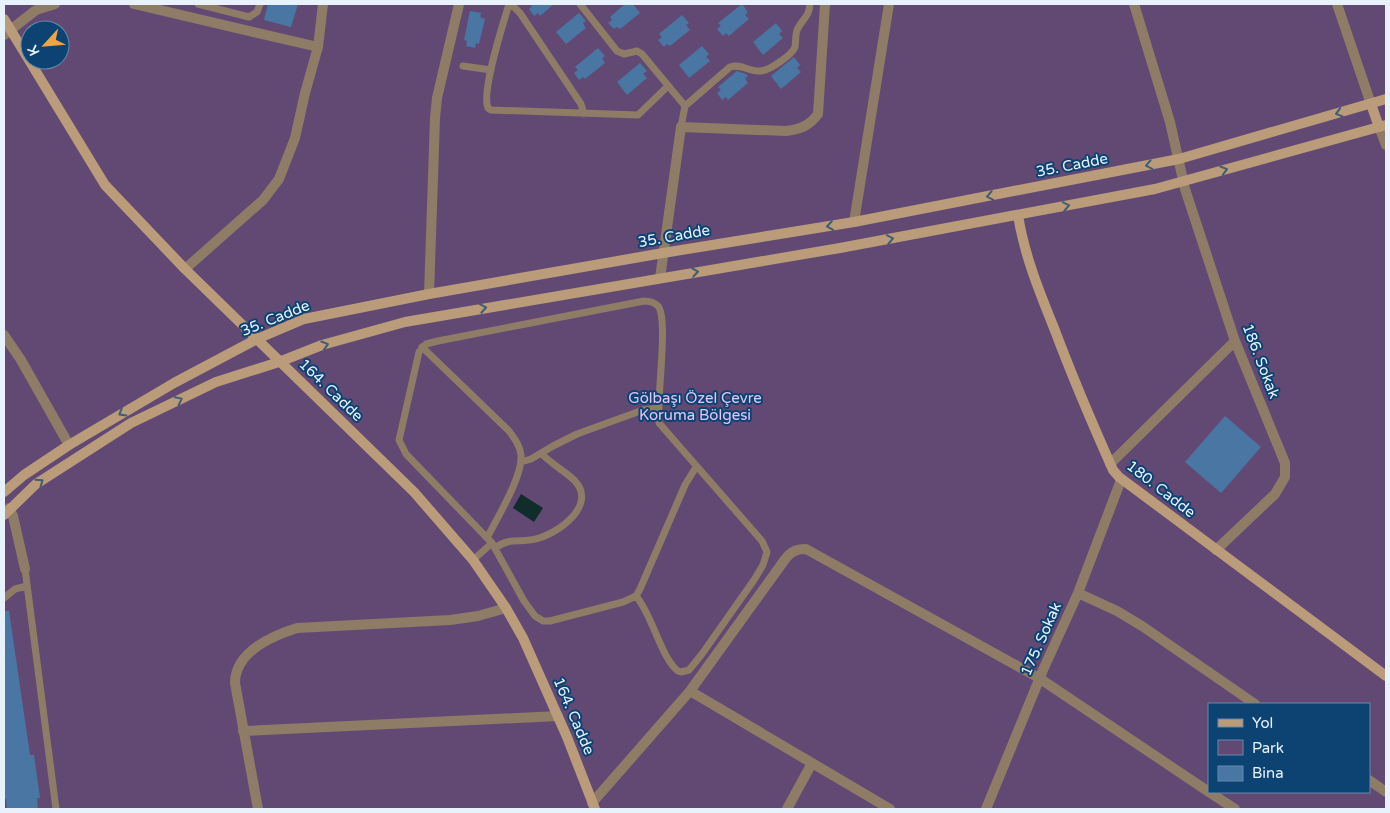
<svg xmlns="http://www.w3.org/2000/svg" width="1390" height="813" font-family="'Varela Round',sans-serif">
<rect width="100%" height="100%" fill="#0d4373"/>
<path fill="#624974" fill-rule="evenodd" d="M4,4H1386V809H4ZM30,30H60V60H30ZM1209,704H1369V792H1209Z"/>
<path fill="#102d2b" d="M521,494L543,508L534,522L513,508Z"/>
<path fill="#4976a3" d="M268,4H298L291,27L264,20Z
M531,4H554L540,16L538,13L534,16L529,9L532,6Z
M625,4H633L640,13L620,29L617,27L614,29L608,23L612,20L610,17Z
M742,4L748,12L745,15L749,19L729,36L726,33L723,36L717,29L721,26L718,23Z
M470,11L481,13L480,17L485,19L479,44L476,43L475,48L466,46L467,41L464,40Z
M579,13L586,21L583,23L586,28L566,44L556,32Z
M682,15L689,23L686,25L690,30L670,46L667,44L664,47L658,40L662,37L659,34Z
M776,23L782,31L779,34L783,38L763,55L753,42Z
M702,46L709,54L706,57L710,61L689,78L679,65Z
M598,48L605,56L602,58L605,63L585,79L583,77L579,80L574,73L578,70L575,67Z
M794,57L800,65L797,68L801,72L781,89L771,76Z
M640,63L647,71L643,74L647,78L627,95L617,82Z
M737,71L746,74L748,76L745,79L748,83L728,100L726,97L722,100L717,93L721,90L718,87Z
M1225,416L1261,447L1221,493L1185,462Z
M4,611H9L30,755H34L40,798H37L38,809H7L6,799H4Z"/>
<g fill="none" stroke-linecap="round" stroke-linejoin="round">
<path stroke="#8f7c67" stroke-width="7" d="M198,4L249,17L257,12L260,4
M509,4C503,24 481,92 488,108L491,110L638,115L668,86
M511,4L520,13L581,104L584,114
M580,4L617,51L624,54L637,51L642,54L685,106L681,127
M463,66L491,70
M685,106L730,67C741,63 749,72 760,71C769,71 792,55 795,47C796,41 795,33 798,28C804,17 809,17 810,4
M422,347L509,431C515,439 520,446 521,455C523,476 497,518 487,538
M521,462L531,459L553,446L577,434L643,410L658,408
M495,548C511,536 522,544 539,538C560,532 598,504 574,480C565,471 551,464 541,453
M473,560L492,543
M25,569L56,809
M636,596C652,614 661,658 678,671L681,672L689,670L702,654L754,580L763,565L767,552L762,541L659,423C656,402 669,319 658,306C654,302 649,301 644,301L438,341L426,344L419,352L399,440L406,454L492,543L524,601L535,616L543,621H550L623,602L636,596L640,589L685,485L696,467
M4,598L15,589L27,586"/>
<path stroke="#8f7c67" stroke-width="10" d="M134,4L318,47
M1134,4L1170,122L1185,189L1235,341L1285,463V477L1275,494L1216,550
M1337,4L1371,104
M4,35L36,10L55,4
M1379,127L1386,145
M854,222L889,4
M185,269L263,200L279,179L295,138L305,93L318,47L323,4
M660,278L681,127L786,131C801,129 809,126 818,114L825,4
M429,294L435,118L437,98L459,4
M4,335L21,360L69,445
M1110,464L1235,341
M9,508L13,516L25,569
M1078,593L1117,611L1142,626L1255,704
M690,691L890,809
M243,731L558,716
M1369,780L1386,792
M1209,792L1235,809
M592,803L690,691L786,558C792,551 797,549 806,549L1039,678L1209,792
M258,809L235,683C235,652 272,636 297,628L450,620L478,616L506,608
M787,809L812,763
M986,809L1043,670L1078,593L1121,480"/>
<path stroke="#ba9b7a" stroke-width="10" d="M4,19L105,185L185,269L414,492L473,560L506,608L523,638L567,737L595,809
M1371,104L1379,127
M1018,215C1024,254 1039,291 1054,328C1072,376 1092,423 1113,470L1119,477L1386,676
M4,492L24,475L69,445L174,383L257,339L304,319L429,294L663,253L854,222L1179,159L1386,99
M4,515L36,484L131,423L216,382L279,362L322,345L405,322L840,248L1155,189L1386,125"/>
</g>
<defs><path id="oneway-chevron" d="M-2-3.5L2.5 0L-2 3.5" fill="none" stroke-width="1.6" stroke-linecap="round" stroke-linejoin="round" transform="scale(1.25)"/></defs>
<g stroke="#415d75">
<use href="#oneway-chevron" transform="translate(1339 113) rotate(164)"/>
<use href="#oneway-chevron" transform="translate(1149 165) rotate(169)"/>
<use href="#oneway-chevron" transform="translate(1224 170) rotate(-16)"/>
<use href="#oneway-chevron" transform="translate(990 196) rotate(169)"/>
<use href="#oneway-chevron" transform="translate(1066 206) rotate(-11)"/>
<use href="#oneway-chevron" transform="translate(830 226) rotate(172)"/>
<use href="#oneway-chevron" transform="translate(890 239) rotate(-11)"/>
<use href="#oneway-chevron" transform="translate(695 272) rotate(-9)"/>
<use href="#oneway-chevron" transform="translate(483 308) rotate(-10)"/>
<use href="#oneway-chevron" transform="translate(325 345) rotate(-17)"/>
<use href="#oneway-chevron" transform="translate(179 400) rotate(-26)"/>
<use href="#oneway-chevron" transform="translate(122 413) rotate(149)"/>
<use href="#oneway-chevron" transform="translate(40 482) rotate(-35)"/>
</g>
<g text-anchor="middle" stroke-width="4" stroke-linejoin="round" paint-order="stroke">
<g font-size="15" fill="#e7f2fd" stroke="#0d4373">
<text transform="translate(1072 165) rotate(-11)" y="5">35. Cadde</text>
<text transform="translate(674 236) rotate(-10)" y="5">35. Cadde</text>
<text transform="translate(275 318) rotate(-22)" y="5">35. Cadde</text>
<text transform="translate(1261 361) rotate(69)" y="5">186. Sokak</text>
<text transform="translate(331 390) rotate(44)" y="5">164. Cadde</text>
<text transform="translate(1161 489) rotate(38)" y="5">180. Cadde</text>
<text transform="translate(1041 639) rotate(-66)" y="5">175. Sokak</text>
<text transform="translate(574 716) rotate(67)" y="5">164. Cadde</text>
</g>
<g font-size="15" fill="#e1c7f6" stroke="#0d4373">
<text x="695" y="403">Gölbaşı Özel Çevre<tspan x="695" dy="17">Koruma Bölgesi</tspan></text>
</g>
</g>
<rect width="1390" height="813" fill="none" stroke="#e7f2fd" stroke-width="10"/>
<rect x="1208" y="703" width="162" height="90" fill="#0d4373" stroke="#6489aa"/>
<rect x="1218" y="719" width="25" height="8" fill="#ba9b7a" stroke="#6489aa"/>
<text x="1252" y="728" font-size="15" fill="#e7f2fd">Yol</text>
<rect x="1218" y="740" width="25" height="15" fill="#624974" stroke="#6489aa"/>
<text x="1252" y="753" font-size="15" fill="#e7f2fd">Park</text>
<rect x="1218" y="766" width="25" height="15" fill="#4976a3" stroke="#6489aa"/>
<text x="1252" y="778" font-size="15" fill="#e7f2fd">Bina</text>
<g transform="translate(45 45) rotate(244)"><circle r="24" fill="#0d4373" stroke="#6489aa"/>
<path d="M0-4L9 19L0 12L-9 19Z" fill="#f1a540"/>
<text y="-8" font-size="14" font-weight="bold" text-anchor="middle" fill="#e7f2fd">K</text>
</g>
</svg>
